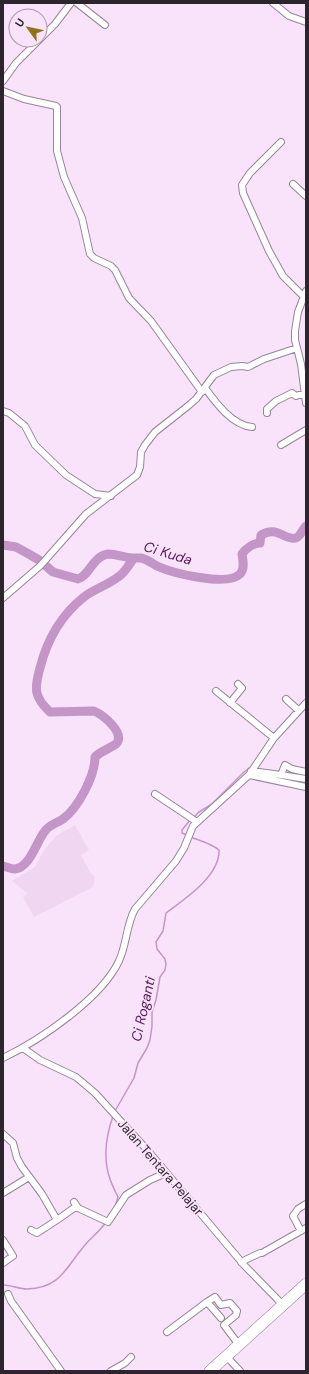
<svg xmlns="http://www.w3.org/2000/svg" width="309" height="1374" font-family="'DM Sans',sans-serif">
<rect width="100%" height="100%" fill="#f9e3fa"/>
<path fill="#f1d6f2" d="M75,825L89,850L81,855L90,872L95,877L93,887L34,917L23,897L28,894L12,881L35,867L44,850L56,836Z"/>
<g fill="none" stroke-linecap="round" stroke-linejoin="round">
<path stroke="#c496c8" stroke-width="1.5" d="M284,772L302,775
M193,818L199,812L212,804L244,772L248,769H251
M187,835L182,833V830L190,820
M115,1111L134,1078L138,1063L147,1048L150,1040L152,1026V1012L156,1000L160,977L165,970L166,964L165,959L157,949L156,942L163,931L166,913C185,899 220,876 219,850C210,843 201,841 190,837
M113,1116C106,1136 103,1159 110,1179C112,1185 115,1191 118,1197L115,1207
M3,1285C11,1285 19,1289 27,1289C61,1288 66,1267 85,1245C92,1237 100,1231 106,1222"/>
<path stroke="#c496c8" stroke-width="9" d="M3,545L16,547L27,553L39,560L53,572L78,579C89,576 93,556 108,554C115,554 124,557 132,558C135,558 138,558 141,558C147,559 153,564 157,566C172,573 228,587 240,574C245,569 243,560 242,554C246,548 254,543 260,543L261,535C277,525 285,541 296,538C300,537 303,529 306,526
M3,866C7,867 11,869 15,869C30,868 37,840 45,831C49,825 57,823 63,819C78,808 95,776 95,757C101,751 109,749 116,744C126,733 103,715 94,711L50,712C34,697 34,689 40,668C47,640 60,616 84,597C94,589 108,585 118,577C125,573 129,564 134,558"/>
<g stroke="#978499" stroke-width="8">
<path id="street" d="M77,3L105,25
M273,3L289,16L306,22
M40,39L55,24L71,3
M3,81L16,63L39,40
M3,91L24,99L56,106L57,107V151L64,177L82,218L90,254L94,258L111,266L115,270L129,298L151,321L202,392
M281,142L250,173L242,185L243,193L269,251L283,276L303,296
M293,184L306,196
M306,291L298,312L295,331V340L301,364L306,403
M205,388C216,403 232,425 252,427
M3,411L9,413L25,426L35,445L66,475L95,494L111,496
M267,413V409L276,401L292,393L296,396L305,393
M281,445L306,430
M3,598L40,566L86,514L137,475L140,467L141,452L145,445L155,432L188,406L196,399L214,375L231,367L242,366L248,367L264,359L297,348
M216,691L274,738
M286,699L298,710
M230,703L242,688L238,684
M251,771L281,775L306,779
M249,775L306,787
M281,775L285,765L292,769L306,772
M155,794L197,822
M23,1048L40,1060L76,1077L95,1093L149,1152L244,1265L283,1305
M3,1058C40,1040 101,999 119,961C127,944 126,925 135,909L176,861L184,848L193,826L249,775L274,738L306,703
M3,1134L13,1143L17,1158L22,1167L42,1194L57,1220L74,1208H78
M3,1193L29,1177
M74,1202L78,1208L108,1222L126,1195L150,1180L166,1173
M31,1230L37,1233L57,1220
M301,1231L293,1216L298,1209L306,1204
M3,1240L13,1256L3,1263
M241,1262L260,1253H262L306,1228
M8,1294L11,1301L61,1371
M221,1318L207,1302L215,1297L221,1305L230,1303L237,1311L236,1315L224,1325L239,1345
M167,1332L207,1302
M227,1357L240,1371
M111,1371L125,1363L131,1357"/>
</g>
<g stroke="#978499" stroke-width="12">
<path id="highway" d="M210,1371L306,1284"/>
</g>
<use href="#street" stroke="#fff" stroke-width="6"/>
<use href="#highway" stroke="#fff" stroke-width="11"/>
</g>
<g text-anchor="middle" stroke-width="4" stroke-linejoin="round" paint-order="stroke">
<g font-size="13" fill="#2d252e" stroke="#f9e3fa">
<text transform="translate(161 1167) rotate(49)" y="5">Jalan Tentara Pelajar</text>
</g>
<g font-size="14" font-style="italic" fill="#58205d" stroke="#f9e3fa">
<text transform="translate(168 553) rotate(17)" y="5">Ci Kuda</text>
<text transform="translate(143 1009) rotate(-77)" y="5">Ci Roganti</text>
</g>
</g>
<rect width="309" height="1374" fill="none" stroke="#2d252e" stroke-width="8"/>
<g transform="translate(28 28) rotate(303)"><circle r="19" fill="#f9e3fa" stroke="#a797a8"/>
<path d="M0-3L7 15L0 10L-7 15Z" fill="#8e7317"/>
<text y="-6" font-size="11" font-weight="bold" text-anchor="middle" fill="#2d252e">U</text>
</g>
</svg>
